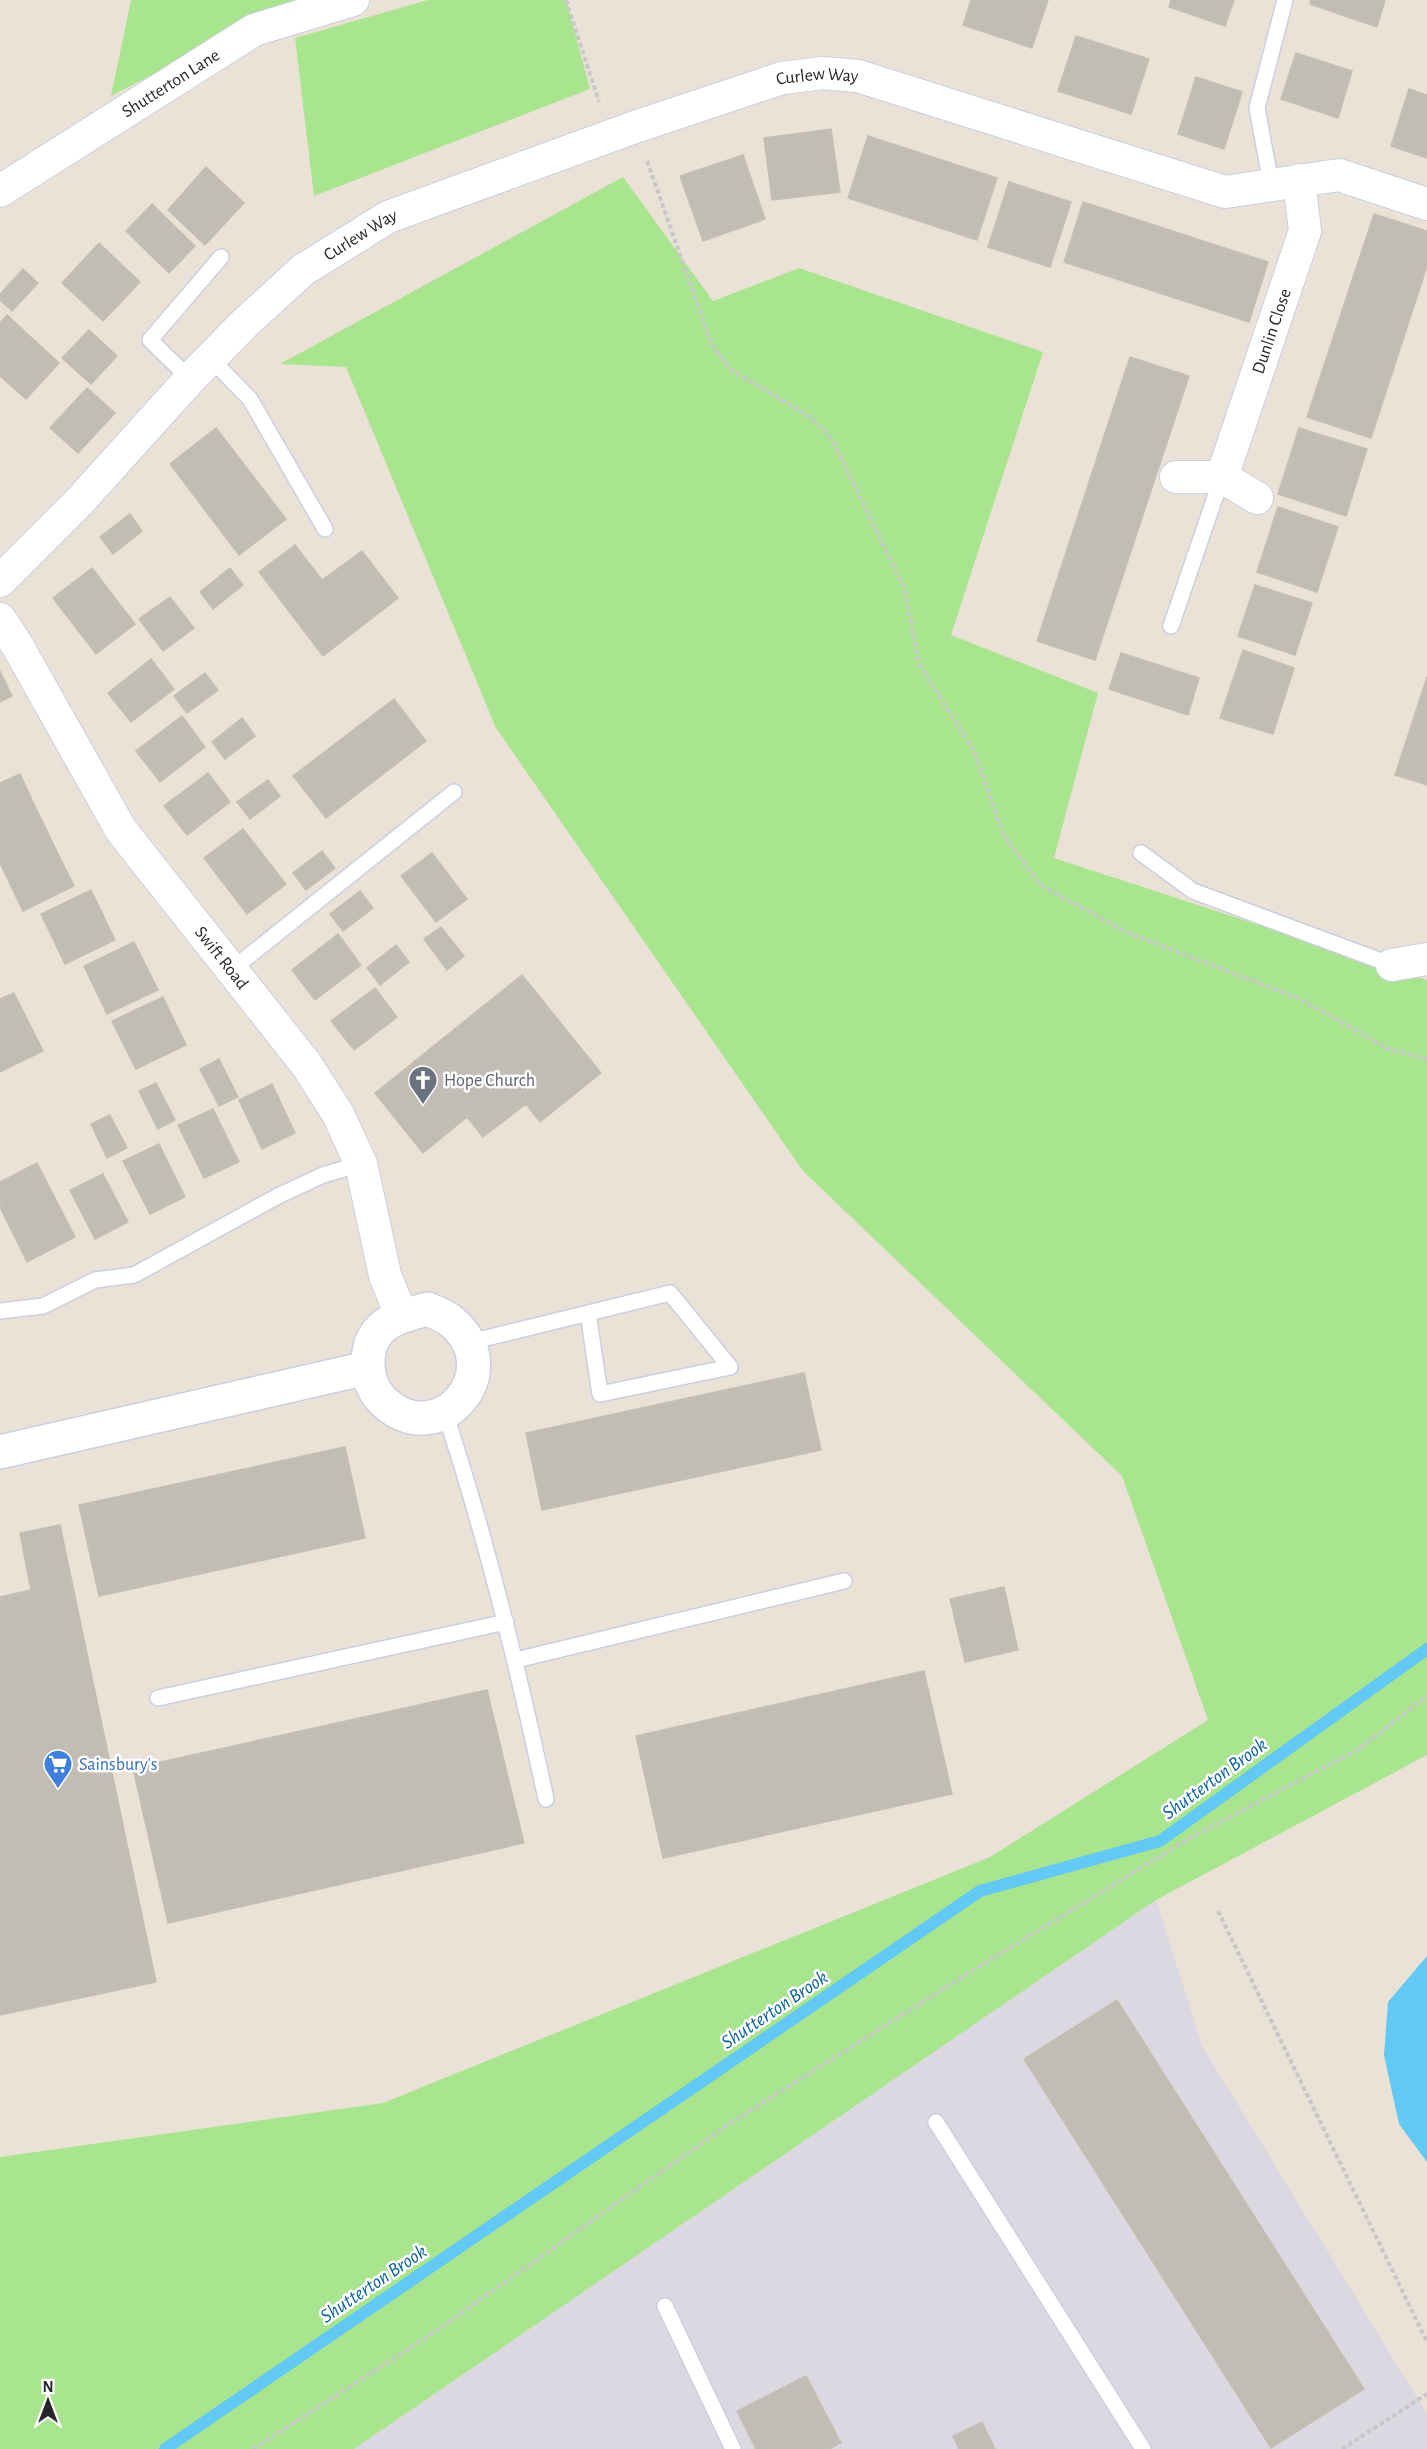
<svg xmlns="http://www.w3.org/2000/svg" width="1427" height="2449" font-family="'Alegreya Sans',sans-serif">
<rect width="100%" height="100%" fill="#eae2d6"/>
<path fill="#dbd8e2" d="M1156,1900L1202,2046L1427,2414V2449H354Z"/>
<path fill="#a9e58f" d="M131,0H296L111,96Z
M428,0H566L590,89L314,196L295,38Z
M623,177L713,301L799,268L1043,352L951,635L1098,693L1054,858L1427,980V1755L1156,1900L354,2449H0V2157L383,2103L990,1857L1208,1720L1122,1476L803,1171L496,728L346,367L280,364Z"/>
<path fill="#62c8f4" d="M1427,1956V2162L1399,2124L1384,2055L1388,2002Z"/>
<g fill="none" stroke-linecap="round" stroke-linejoin="round">
<path stroke="#62c8f4" stroke-width="12" d="M165,2449L980,1891L1160,1841L1427,1649"/>
</g>
<path fill="#c1bcb4" stroke="#c5bfb1" stroke-width="1.5" d="M971,0H1048L1032,48L963,25Z
M1171,0H1234L1225,26L1169,7Z
M1311,0H1385L1377,27L1310,4Z
M1076,36L1149,59L1131,114L1058,91Z
M1296,53L1352,71L1338,118L1281,99Z
M1196,77L1242,92L1224,149L1178,134Z
M1409,89L1427,95V158L1391,146Z
M831,129L840,192L772,200L764,138Z
M868,136L997,178L977,240L848,198Z
M743,155L765,219L703,241L680,176Z
M206,167L244,203L205,245L168,210Z
M1009,182L1071,202L1050,267L988,247Z
M1083,202L1268,262L1249,322L1064,262Z
M152,204L195,246L169,273L126,231Z
M1374,214L1427,231V266L1371,438L1307,417Z
M99,243L140,282L103,321L62,283Z
M23,269L38,283L12,311L0,300V294Z
M7,315L59,363L26,399L0,376V323Z
M89,330L117,356L91,384L62,358Z
M1130,357L1189,376L1095,660L1037,641Z
M87,388L115,413L78,453L50,428Z
M216,428L286,519L239,555L170,464Z
M1299,428L1367,449L1346,516L1278,494Z
M1278,507L1338,527L1317,592L1257,572Z
M130,514L142,531L113,554L100,537Z
M295,545L322,580L362,551L398,598L323,656L259,572Z
M92,568L135,624L96,654L53,598Z
M230,568L243,585L213,609L200,592Z
M1255,585L1312,603L1295,655L1238,636Z
M170,597L194,628L163,651L139,619Z
M1243,650L1294,668L1273,734L1220,718Z
M1121,653L1199,678L1188,715L1109,689Z
M151,659L174,689L131,722L108,693Z
M0,671L12,696L0,702Z
M205,673L218,690L187,713L174,696Z
M1427,677V785L1395,775Z
M394,699L426,741L326,818L293,776Z
M182,716L205,747L160,782L136,751Z
M242,718L255,736L225,759L212,742Z
M208,773L230,802L187,835L164,806Z
M20,774L32,800L0,816V783Z
M268,780L280,796L250,819L237,802Z
M32,800L47,831L0,853V816Z
M243,829L286,884L247,914L204,858Z
M47,831L61,860L10,884L0,863V853Z
M322,851L335,868L306,890L293,873Z
M432,853L467,899L436,922L401,876Z
M61,860L74,886L23,911L10,884Z
M91,890L115,940L65,964L41,914Z
M360,891L373,908L343,931L330,914Z
M441,927L464,956L447,970L424,939Z
M338,934L361,965L315,1000L292,970Z
M134,942L158,990L107,1014L84,966Z
M396,945L409,962L380,985L367,968Z
M522,975L601,1073L540,1122L526,1104L483,1137L467,1117L423,1153L375,1093Z
M375,988L397,1017L354,1050L331,1021Z
M14,993L43,1051L0,1072V999Z
M163,997L186,1045L136,1069L112,1021Z
M219,1059L238,1097L219,1106L200,1069Z
M156,1083L175,1120L158,1129L139,1091Z
M272,1084L295,1133L262,1149L239,1100Z
M213,1109L239,1162L204,1178L178,1125Z
M110,1115L127,1148L107,1158L91,1124Z
M159,1144L185,1197L150,1214L123,1161Z
M37,1163L75,1237L27,1262L1,1209L0,1182Z
M103,1174L128,1222L95,1239L70,1190Z
M804,1373L821,1450L542,1510L526,1433Z
M345,1447L365,1538L99,1596L79,1505Z
M60,1525L156,1982L0,2015V1597L31,1590L20,1533Z
M1004,1587L1018,1650L965,1662L950,1599Z
M924,1671L952,1794L663,1858L636,1736Z
M487,1690L524,1843L168,1923L133,1768Z
M1117,2000L1364,2389L1271,2448L1024,2059Z
M806,2376L841,2443L829,2449H756L737,2411Z
M982,2422L995,2449H959L953,2436Z"/>
<g fill="none" stroke-linecap="round" stroke-linejoin="round">
<g stroke="#cccfe1" stroke-width="18">
<path id="service" d="M1271,184L1257,108L1285,0
M210,358L250,399L325,529
M190,379L150,340L221,257
M1171,626L1222,477
M1141,853L1193,891L1392,965
M230,971L454,792
M0,1311L43,1306L95,1280L134,1275L278,1196L323,1175L361,1164
M470,1342L670,1293L730,1367L600,1394L588,1313
M445,1413C487,1540 518,1669 546,1799
M516,1660L844,1581
M158,1698L506,1622
M936,2122L1143,2449
M665,2306L733,2449"/>
</g>
<g stroke="#cccfe1" stroke-width="34">
<g id="minor">
<path id="s1" d="M0,191L254,30L353,0"/>
<path d="M1176,477H1222L1257,498"/>
<path id="s2" d="M1222,477L1305,231L1299,180"/>
<path id="s3" d="M0,581L79,502L190,379L244,324L303,270L388,217L635,127L782,78L823,73L858,76L1225,192L1339,175L1427,204"/>
<path id="s4" d="M0,619L17,645L121,830L306,1064L338,1114L361,1164L385,1275L401,1315"/>
<path d="M1392,965L1427,959"/>
</g>
</g>
<g stroke="#cccfe1" stroke-width="36">
<path id="tertiary" d="M428,1309C436,1313 446,1316 452,1322C510,1371 439,1453 384,1402C369,1388 365,1367 370,1347C378,1320 404,1315 428,1309Z
M0,1452L367,1368"/>
</g>
<path stroke="#c7c7c7" stroke-width="4" stroke-dasharray="4.5 3" stroke-linecap="butt" d="M566,0L599,102
M647,161L711,343L730,369L812,418L832,439L904,588L919,664L974,751L1003,834L1040,885L1126,932L1300,999L1389,1049L1427,1059
M1218,1911L1427,2342
M253,2449L427,2337L729,2124L967,1974L1188,1839L1359,1749L1427,1696
M1342,2449L1427,2394"/>
<use href="#service" stroke="#fff" stroke-width="15"/>
<use href="#minor" stroke="#fff" stroke-width="32"/>
<use href="#tertiary" stroke="#fff" stroke-width="33"/>
</g>
<defs>
<g id="church-pin" transform="scale(1.5)"><path d="M0 17L-7.5 6A9.5 9.5 0 1 1 7.5 6Z" fill="#6b7280" stroke="#fff"/><path d="M-1.2-6h2.4v3.5h3.3v2.4h-3.3V6h-2.4V-.1h-3.3v-2.4h3.3Z" fill="#fff"/></g>
<g id="supermarket-pin" transform="scale(1.5)"><path d="M0 17L-7.5 6A9.5 9.5 0 1 1 7.5 6Z" fill="#3f7fe0" stroke="#fff"/><path d="M-6-5.5h2.5l.6 2H6L4.5 2H-2.5L-4.4-4H-6ZM-1.5 3.2a1.3 1.3 0 1 0 .1 0ZM3 3.2a1.3 1.3 0 1 0 .1 0Z" fill="#fff"/></g>
</defs>
<g fill-rule="evenodd">
<use href="#church-pin" x="423" y="1080"/>
<use href="#supermarket-pin" x="58" y="1764"/>
</g>
<g text-anchor="middle" stroke-width="5" stroke-linejoin="round" paint-order="stroke">
<g font-size="18" fill="#262626" stroke="#fff">
<text dy="6" stroke="none"><textPath href="#s3" startOffset="988">Curlew Way</textPath></text>
<text dy="6" stroke="none"><textPath href="#s1" startOffset="202">Shutterton Lane</textPath></text>
<text dy="6" stroke="none"><textPath href="#s3" startOffset="502">Curlew Way</textPath></text>
<text dy="6" stroke="none"><textPath href="#s2" startOffset="154">Dunlin Close</textPath></text>
<text dy="6" stroke="none"><textPath href="#s4" startOffset="406">Swift Road</textPath></text>
</g>
<g font-size="18" fill="#5b616d" stroke="#fff" text-anchor="start">
<text x="444" y="1086">Hope Church</text>
</g>
<g font-size="18" fill="#366cbe" stroke="#fff" text-anchor="start">
<text x="79" y="1770">Sainsbury's</text>
</g>
<g font-size="20" font-style="italic" fill="#07629a" stroke="#fff">
<text transform="translate(1214 1778) rotate(-36)" y="7">Shutterton Brook</text>
<text transform="translate(774 2009) rotate(-34)" y="7">Shutterton Brook</text>
<text transform="translate(373 2283) rotate(-34)" y="7">Shutterton Brook</text>
</g>
</g>
<g transform="translate(48 2401)" stroke="#ffffff" stroke-width="4.5" paint-order="stroke">
<path d="M0-4.5L10 22L0 15L-10 22Z" fill="#262626"/>
<text y="-9" font-size="16" font-weight="bold" text-anchor="middle" fill="#262626">N</text>
</g>
</svg>
